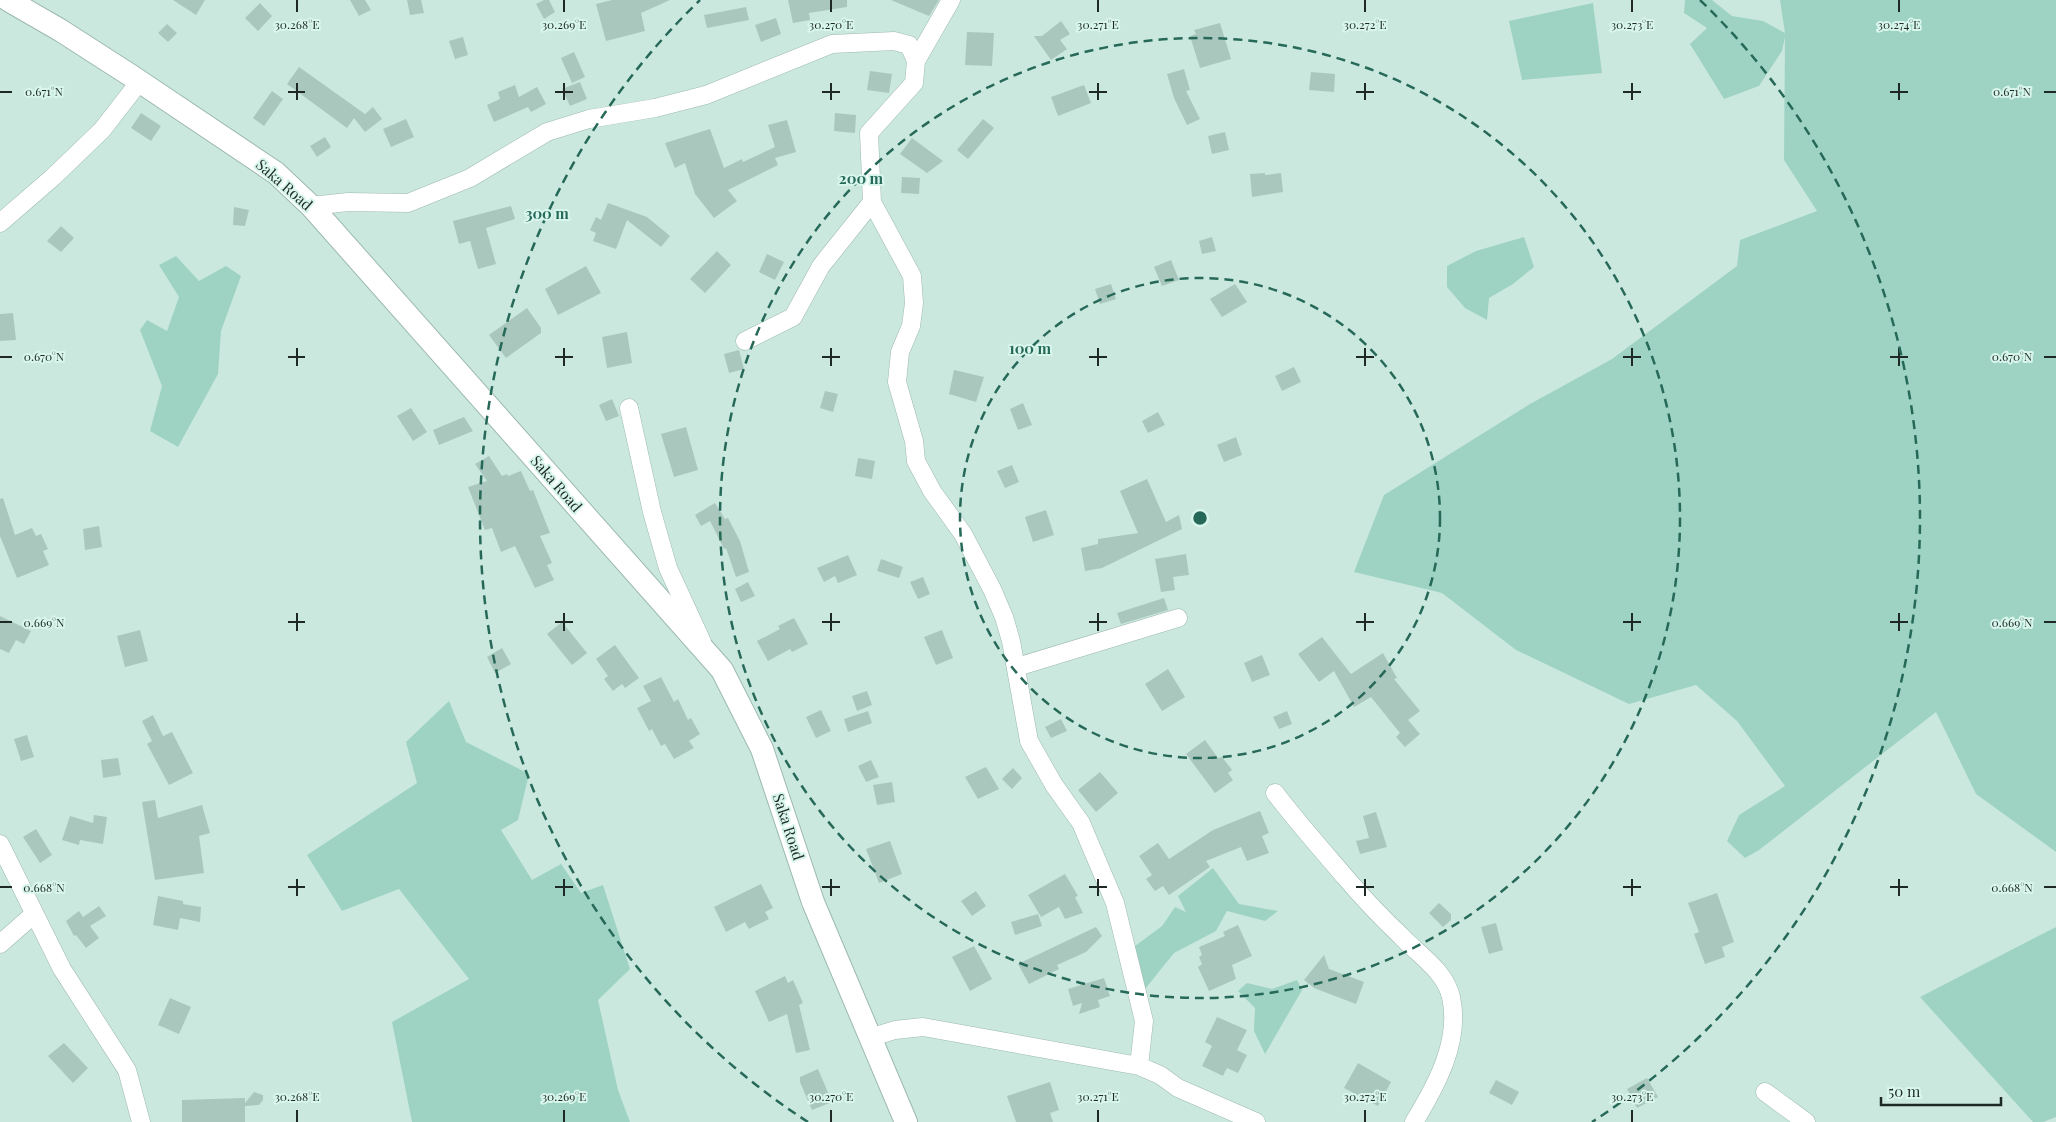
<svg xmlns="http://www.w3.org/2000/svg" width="2056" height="1122" font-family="'Playfair Display',serif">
<rect width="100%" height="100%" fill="#cbe8df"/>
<path fill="#9ed3c3" d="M1685,0H1712L1732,16L1763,21L1785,33L1780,0H2056V852L1976,794L1936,712L1759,850L1745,858L1727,841L1739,815L1785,786L1737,721L1696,685L1629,704L1516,650L1442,593L1354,572L1384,495L1530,404L1612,359L1737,266L1740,240L1817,211L1784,160L1785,37L1782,51L1759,86L1724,99L1690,44L1707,28L1684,13Z
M1593,3L1602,73L1522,80L1509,21Z
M1524,237L1534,267L1513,284L1489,298L1487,320L1465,308L1447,287V266L1476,251Z
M176,256L199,281L226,266L241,276L221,331L218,374L178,447L150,431L162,386L140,330L147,320L167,331L179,297L159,265Z
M449,701L466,742L529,774L518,820L501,830L532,880L561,864L581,893L603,885L630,969L598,1000L618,1090L630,1122H412L392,1022L469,979L399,889L342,911L307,855L417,783L406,742Z
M1213,868L1239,904L1278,911L1265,921L1227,911L1216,931L1174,953L1141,994L1131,949L1162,926L1175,907L1186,912L1178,896Z
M2056,927V1117L2043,1122H2033L1920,997Z
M1297,980L1302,990L1265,1054L1254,1031L1255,1008L1238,991L1247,983L1272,989Z"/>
<path fill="#aac7be" d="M173,0H205L196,15Z
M350,0H365L371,10L359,16Z
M407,0H421L424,13L410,15Z
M544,0H549L555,12L544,19L536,4Z
M612,0H670L641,13L645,31L606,41L596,4Z
M788,0H847V7L809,13L810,20L793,23Z
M891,0H939L929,16Z
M260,3L272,16L258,31L245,18Z
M746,7L749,20L707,28L704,15Z
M776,18L781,34L761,42L755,25Z
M1061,21L1070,34L1060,40L1067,49L1051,60L1034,36H1042Z
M1220,23L1231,59L1200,68L1190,36L1196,34L1194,30Z
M167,24L177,33L168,42L158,33Z
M967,32L994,33L992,66L965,65Z
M463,37L468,55L455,59L449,41Z
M574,52L585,77L572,83L561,58Z
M299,67L365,114L373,107L382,119L365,132L354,118L347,128L287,84Z
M1184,69L1190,90L1186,91L1200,119L1187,125L1174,98L1167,74Z
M870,71L892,74L889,93L867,90Z
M1311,72L1335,74L1334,92L1309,90Z
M580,82L587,99L570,106L562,89Z
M515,85L519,97L537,87L546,104L531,112L528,107L494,122L487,105L500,99L498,92Z
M1084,85L1091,103L1058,116L1051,97Z
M272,91L283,99L264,126L253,118Z
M141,113L161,126L151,141L131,128Z
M835,113L856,115L855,133L834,131Z
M406,119L414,137L391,147L383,129Z
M983,119L994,128L968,159L957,150Z
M787,120L796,152L775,158L778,165L728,190L737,201L714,218L695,194L685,163L675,168L665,143L710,129L724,168L742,159L743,162L775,147L768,125Z
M1225,132L1229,150L1212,154L1208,136Z
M325,137L331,147L317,157L310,146Z
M912,138L943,161L927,173L900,154Z
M1265,173V175L1281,173L1283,192L1252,197L1250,174Z
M902,177L920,178L919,194L901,193Z
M608,203L647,217L670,236L661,247L627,220L616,249L593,241L596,233L590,230L596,217L601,220Z
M511,206L515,219L486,228L496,264L478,269L470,241L459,244L453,221Z
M234,207L249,210L245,226L233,225Z
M61,226L74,238L61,252L47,241Z
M1212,237L1216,251L1202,254L1199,241Z
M717,251L731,265L705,293L690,279Z
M767,254L784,262L775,280L759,272Z
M1171,260L1179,280L1162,286L1154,267Z
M586,266L601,293L558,315L545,289Z
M1111,284L1116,299L1100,304L1095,289Z
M1235,284L1247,302L1222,317L1210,299Z
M527,308L541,328V333L506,358L489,335Z
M13,313L16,340L0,341V314Z
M627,332L632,363L607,368L602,337Z
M739,350L744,369L729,373L724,354Z
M1294,367L1301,382L1282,391L1275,376Z
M954,370L984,377L976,402L949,394Z
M825,391L838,394L833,412L820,408Z
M612,399L619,416L606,421L599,405Z
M1023,403L1032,425L1018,430L1010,409Z
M411,408L427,432L413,441L397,416Z
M1158,412L1165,425L1148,433L1142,421Z
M464,417L473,431L439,445L433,430Z
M686,427L698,470L674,477L661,434Z
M1236,437L1242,455L1224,462L1217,445Z
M489,456L502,476L507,474L508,476L521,471L530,491L533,490L550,533L540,536L552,563L547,565L554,580L535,588L515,546L501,552L492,528L485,530L468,487L487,481L475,464Z
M858,458L875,461L872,479L855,476Z
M1012,465L1019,482L1005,488L997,471Z
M1147,479L1166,522L1179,515L1182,529L1102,568L1085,571L1081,548L1098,544V539L1138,533L1120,491Z
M3,498L15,535L32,528L36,536L41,534L48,549L43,551L49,565L17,578L0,536V499Z
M715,503L725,519L728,518L740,541L749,572L736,577L726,548L724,549L710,521L701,526L695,515Z
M1046,510L1054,535L1033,542L1025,517Z
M99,526L102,547L85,550L83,529Z
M1186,554L1189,575L1173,577L1175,590L1161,592L1155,559Z
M848,555L857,575L838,583L835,576L824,582L817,568Z
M881,559L903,567L899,578L877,571Z
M923,577L930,594L918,599L910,582Z
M748,582L755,596L741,602L735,589Z
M1164,598L1168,610L1121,624L1117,613Z
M0,616L31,631L24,644L16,640L9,653L0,649Z
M794,618L808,644L792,652L790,649L768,661L757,641L780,629L778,626Z
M562,622L587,653L572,665L547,634Z
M140,630L148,661L125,667L117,636Z
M942,630L953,658L936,665L924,637Z
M1322,637L1351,674L1383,653L1397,678L1394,679L1420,711L1408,720L1420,734L1405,747L1396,737L1400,733L1371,697L1354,707L1334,671L1319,682L1298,654Z
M615,645L639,678L625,688L622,684L613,691L604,679L608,676L596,659Z
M502,648L511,664L495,673L487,657Z
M1262,655L1270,675L1252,682L1244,663Z
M1168,669L1185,697L1162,711L1145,684Z
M661,677L674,702L678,699L688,720L691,718L700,734L689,741L694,748L674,759L665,744L661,746L652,729L649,731L637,708L651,701L643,686Z
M867,691L872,705L857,711L852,696Z
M821,710L831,731L816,738L806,717Z
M868,711L872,723L848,732L844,719Z
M1287,711L1292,724L1279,729L1273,717Z
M153,715L163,736L172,732L193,773L169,785L147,744L152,741L142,721Z
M1061,719L1067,731L1051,738L1045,727Z
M27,735L34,757L21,761L14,739Z
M1205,740L1218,758L1222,757L1232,770L1228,773L1233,780L1215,793L1186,754Z
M118,758L121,775L103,778L101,760Z
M871,760L879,777L866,782L858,766Z
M986,767L999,789L978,799L965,777Z
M1013,768L1022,778L1012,789L1002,779Z
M1100,772L1118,793L1096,812L1078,790Z
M892,782L895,802L877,805L873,785Z
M155,800L158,818L202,805L210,833L199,836L204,873L155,880L142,802Z
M1260,811L1269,833L1262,836L1269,853L1247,861L1241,847L1206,861L1210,867L1169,895L1163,886L1155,891L1146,879L1152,875L1139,856L1158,843L1169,859L1213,830Z
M1376,812L1387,847L1360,854L1356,841L1369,838L1363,816Z
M94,815L107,817L103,844L80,840L79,845L62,840L70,816L93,823Z
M36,829L52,855L40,863L23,837Z
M890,841L902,874L879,883L866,849Z
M1065,874L1078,896L1075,897L1083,913L1065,919L1059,907L1041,917L1028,895Z
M761,884L773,908L765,912L769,919L749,929L745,922L726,932L714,907Z
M976,891L986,906L972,916L961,901Z
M1717,893L1734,942L1722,947L1725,957L1705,964L1694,934L1699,932L1688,903Z
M158,896L183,901V904L201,907L200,922L180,918L178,930L153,925Z
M1439,903L1451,914V920L1443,927L1429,913Z
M99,906L106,916L90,926L99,938L86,948L76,935L74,936L66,921L79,911L83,917Z
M1038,914L1042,926L1015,935L1011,922Z
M1496,923L1503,950L1489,954L1481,927Z
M1238,925L1252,956L1232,965L1236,979L1209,991L1198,967L1202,964L1199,957L1202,955L1199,947L1225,936L1223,932Z
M1096,927L1102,936L1086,952L1057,965L1059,969L1029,984L1018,964Z
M974,946L992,979L970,991L952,957Z
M1324,955L1329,969L1364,982L1356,1004L1314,988L1304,980Z
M785,976L788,983L793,980L803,1003L799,1005L810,1050L796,1053L787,1014L769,1022L755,991Z
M1104,978L1110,996L1098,1000L1100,1007L1079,1014L1082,1003L1073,1006L1068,989Z
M170,998L191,1007L179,1034L158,1025Z
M1217,1017L1247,1030L1237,1050L1247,1055L1238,1073L1227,1068L1223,1076L1202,1066L1212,1046L1205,1042Z
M64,1043L88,1068L73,1083L48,1056Z
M1358,1063L1391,1082L1378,1106L1344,1088Z
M818,1069L832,1102L812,1110L800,1082V1077Z
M1647,1078L1658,1097L1637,1108L1627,1089Z
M1496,1080L1519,1092L1512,1105L1489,1093Z
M1050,1082L1059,1110L1050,1113L1053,1122H1016L1007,1096Z
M254,1092L263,1095V1100L259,1105L245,1106V1122H182V1100L245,1098V1103Z"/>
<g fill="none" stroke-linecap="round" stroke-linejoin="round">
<g stroke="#9cb9b0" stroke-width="19">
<path id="minor" d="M916,61L951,0
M872,202L912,276L914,303L911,326L900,352L897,382L914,441L916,461L932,491L963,534L992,589L1004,617L1011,641L1029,741L1054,785L1081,823L1115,903L1144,1021L1139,1066
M311,206L348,202L408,203L470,178L547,132L589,119L655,108L706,95L832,44L894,41L909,45L916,61L914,83L869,133L872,202L821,266L793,317L745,341
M0,223L52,178L102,130L140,81
M629,408L652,512L668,568L702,642
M1017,667L1178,618
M1275,793C1298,823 1322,850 1346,878C1363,898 1382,918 1401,936C1419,955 1445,971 1451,997C1461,1041 1436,1086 1414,1122
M0,844L62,969L127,1070L141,1122
M0,944L33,915
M869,1038L895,1030L923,1027L1139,1066L1160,1075L1178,1088L1256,1122
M1765,1092L1806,1122"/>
</g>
<g stroke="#9cb9b0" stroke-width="24">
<path id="major" d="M8,0L60,30L130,75L276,173L311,206L722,670L762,749L813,902L906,1122"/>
</g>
<use href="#minor" stroke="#fff" stroke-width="18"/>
<use href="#major" stroke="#fff" stroke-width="22"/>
</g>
<path fill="none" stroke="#1e2926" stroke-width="2" d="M297,0V12M564,0V12M831,0V12M1098,0V12M1365,0V12M1632,0V12M1899,0V12M297,83V100M564,83V100M831,83V100M1098,83V100M1365,83V100M1632,83V100M1899,83V100M0,92H12M288,92H305M555,92H573M822,92H840M1089,92H1107M1356,92H1374M1623,92H1641M1890,92H1908M2044,92H2056M297,348V366M564,348V366M831,348V366M1098,348V366M1365,348V366M1632,348V366M1899,348V366M0,357H12M288,357H305M555,357H573M822,357H840M1089,357H1107M1356,357H1374M1623,357H1641M1890,357H1908M2044,357H2056M297,613V631M564,613V631M831,613V631M1098,613V631M1365,613V631M1632,613V631M1899,613V631M0,622H12M288,622H305M555,622H573M822,622H840M1089,622H1107M1356,622H1374M1623,622H1641M1890,622H1908M2044,622H2056M297,879V896M564,879V896M831,879V896M1098,879V896M1365,879V896M1632,879V896M1899,879V896M0,887H12M288,887H305M555,887H573M822,887H840M1089,887H1107M1356,887H1374M1623,887H1641M1890,887H1908M2044,887H2056M297,1110V1122M564,1110V1122M831,1110V1122M1098,1110V1122M1365,1110V1122M1632,1110V1122"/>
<g fill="none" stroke="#266959" stroke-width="2.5" stroke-dasharray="9 6">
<circle cx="1200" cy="518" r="240"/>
<circle cx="1200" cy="518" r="480"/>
<path d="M808 1122A720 720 0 0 1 700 0M1700 0A720 720 0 0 1 1592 1122"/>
</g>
<g text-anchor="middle" stroke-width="4" stroke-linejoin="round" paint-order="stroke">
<g font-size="15" fill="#1e2926" stroke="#d8f6ec">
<text transform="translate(284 185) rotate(41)" y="5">Saka Road</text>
<text transform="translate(556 484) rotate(49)" y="5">Saka Road</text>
<text transform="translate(788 827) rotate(72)" y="5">Saka Road</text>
</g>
</g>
<g font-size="12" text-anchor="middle" fill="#1e2926" stroke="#d8f6ec" stroke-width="4" stroke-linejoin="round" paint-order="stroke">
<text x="297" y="29">30.268°E</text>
<text x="564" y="29">30.269°E</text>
<text x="831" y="29">30.270°E</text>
<text x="1098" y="29">30.271°E</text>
<text x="1365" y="29">30.272°E</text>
<text x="1632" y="29">30.273°E</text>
<text x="1899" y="29">30.274°E</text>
<text x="44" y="96">0.671°N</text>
<text x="2012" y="96">0.671°N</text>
<text x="44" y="361">0.670°N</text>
<text x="2012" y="361">0.670°N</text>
<text x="44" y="627">0.669°N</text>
<text x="2012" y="627">0.669°N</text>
<text x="44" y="892">0.668°N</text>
<text x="2012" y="892">0.668°N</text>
<text x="297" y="1101">30.268°E</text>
<text x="564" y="1101">30.269°E</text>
<text x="831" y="1101">30.270°E</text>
<text x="1098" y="1101">30.271°E</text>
<text x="1365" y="1101">30.272°E</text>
<text x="1632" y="1101">30.273°E</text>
</g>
<circle cx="1200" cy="518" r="8" fill="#266959" stroke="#d8f6ec" stroke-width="2.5"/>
<g font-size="15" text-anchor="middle" font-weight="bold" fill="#266959" stroke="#d8f6ec" stroke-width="4" stroke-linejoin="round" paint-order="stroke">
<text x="861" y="184">200 m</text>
<text x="547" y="219">300 m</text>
<text x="1030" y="354">100 m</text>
</g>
<path d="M1881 1097v8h120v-8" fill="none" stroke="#1e2926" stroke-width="2.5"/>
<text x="1888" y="1097" font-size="15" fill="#1e2926" stroke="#d8f6ec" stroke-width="4" paint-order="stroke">50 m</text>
</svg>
